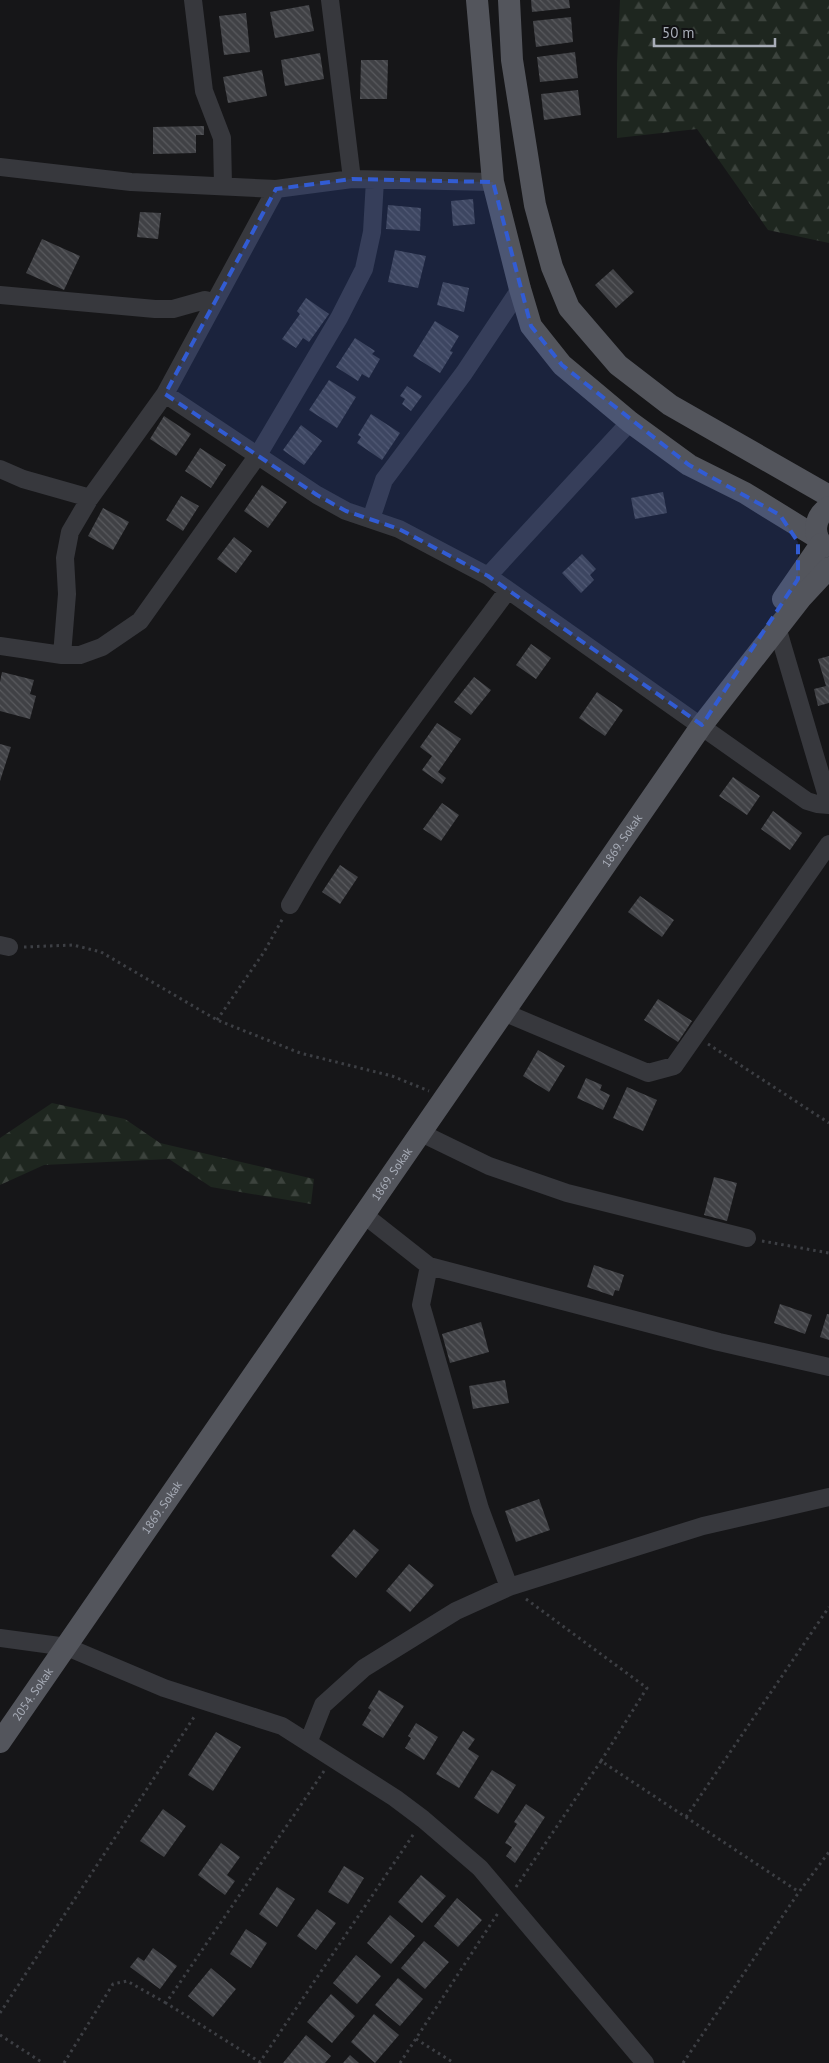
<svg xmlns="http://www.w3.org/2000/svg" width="829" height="2063" font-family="'PT Sans',sans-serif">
<defs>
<pattern id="forest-firs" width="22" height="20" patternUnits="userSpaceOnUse" patternTransform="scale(1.25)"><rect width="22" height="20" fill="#1e261f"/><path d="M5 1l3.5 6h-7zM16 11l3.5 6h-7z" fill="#3c433d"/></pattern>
<pattern id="building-back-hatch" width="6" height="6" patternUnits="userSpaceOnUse" patternTransform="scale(1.25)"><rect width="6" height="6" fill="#404145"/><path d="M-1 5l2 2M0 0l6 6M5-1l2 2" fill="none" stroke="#595a5e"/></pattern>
</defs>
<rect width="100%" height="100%" fill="#161618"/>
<path fill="url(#forest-firs)" d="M620,0H829V243L768,230L697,129L617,138V64Z
M52,1103L125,1119L160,1143L314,1179L311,1204L211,1187L169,1159L44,1165L0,1185V1138Z"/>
<path fill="url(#building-back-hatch)" d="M531,0H569L570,8L532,12Z
M309,5L314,31L275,38L270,12Z
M246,13L250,52L224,55L219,16Z
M571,17L573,42L536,47L533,21Z
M575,52L578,78L540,82L537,57Z
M320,53L324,79L285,86L281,60Z
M361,60H388L387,99H360Z
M262,70L267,96L228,103L223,77Z
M578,90L581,115L544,120L541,94Z
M204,126V135H196V153L153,154V127Z
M473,199L475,224L453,226L451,201Z
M388,205L421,208L420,231L386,229Z
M140,212L161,213L158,239L137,237Z
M42,239L80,256L64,290L26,273Z
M395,250L426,256L418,288L388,282Z
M613,269L634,292L616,308L595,285Z
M443,282L469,288L464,312L437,305Z
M306,298L329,314L309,342L303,338L296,348L282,339L300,314L297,311Z
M435,321L459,336L450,351L453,352L440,373L413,356Z
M355,338L375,351L372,354L380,359L369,378L362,374L358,381L336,367Z
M329,380L356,397L337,428L309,410Z
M407,386L422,396L411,411L402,404L405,399L400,396Z
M371,414L400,433L382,460L357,443L361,437L358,435Z
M164,416L191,434L176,456L150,439Z
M301,425L322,441L304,465L283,450Z
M200,448L226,465L211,488L185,471Z
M262,485L287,502L268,528L244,511Z
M663,492L667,513L635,519L631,498Z
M181,496L199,506L183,531L166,520Z
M103,508L129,522L113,550L88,536Z
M234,537L252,551L236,573L217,559Z
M582,554L596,569L590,575L594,580L581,593L562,573Z
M531,644L551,658L536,679L516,665Z
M829,656V703L818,706L814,689L826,686L818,659Z
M2,672L34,680L30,694L36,696L30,719L0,711V682Z
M474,677L491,690L471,715L454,702Z
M597,692L623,710L605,736L579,718Z
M437,723L461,739L438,772L446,778L442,784L422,770L432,756L420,747Z
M0,744L11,747L0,781Z
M733,777L760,796L747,815L719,796Z
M442,803L459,815L441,841L423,829Z
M773,811L802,833L790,850L761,829Z
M340,865L358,877L340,904L322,892Z
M640,896L674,920L662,937L628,912Z
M658,999L692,1021L678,1042L644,1020Z
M538,1050L565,1066L549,1092L523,1076Z
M586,1078L602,1085L600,1090L610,1095L603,1110L577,1098Z
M627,1087L657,1100L643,1131L613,1118Z
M714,1177L737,1183L727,1221L704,1215Z
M594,1265L624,1275L619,1291L615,1290L613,1296L587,1287Z
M780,1304L812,1315L805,1334L774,1323Z
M827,1314H829V1340L820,1337Z
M481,1322L489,1352L450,1363L442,1334Z
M505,1380L509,1403L473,1409L469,1386Z
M539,1499L550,1530L516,1542L505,1511Z
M354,1529L379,1550L356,1578L331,1556Z
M409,1564L434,1585L410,1612L386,1591Z
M379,1690L404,1706L383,1738L362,1725L371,1710L368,1708Z
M416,1723L438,1737L424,1760L405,1748L411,1738L408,1736Z
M463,1731L475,1739L468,1749L479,1756L459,1788L436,1774Z
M216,1732L241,1747L213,1791L188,1775Z
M492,1770L516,1785L498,1814L474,1798Z
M526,1804L545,1817L515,1863L506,1856L512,1847L505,1843L517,1824L514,1822Z
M163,1809L186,1826L164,1857L140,1841Z
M221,1843L240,1857L227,1875L235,1881L225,1895L198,1875Z
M344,1866L364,1878L348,1904L328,1892Z
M421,1875L446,1896L422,1923L398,1902Z
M277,1887L295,1899L277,1927L259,1914Z
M457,1898L482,1920L458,1947L434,1926Z
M317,1909L336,1923L316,1950L297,1936Z
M390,1915L415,1936L391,1964L367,1943Z
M246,1929L267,1943L251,1968L230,1954Z
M424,1941L449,1962L425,1989L401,1968Z
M153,1948L177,1966L160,1989L130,1967L138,1957L144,1961Z
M356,1955L381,1976L357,2004L333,1983Z
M211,1968L236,1989L213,2017L188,1996Z
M398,1978L423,1999L400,2026L375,2005Z
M331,1994L355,2016L332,2043L307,2022Z
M374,2014L399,2035L375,2063L351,2042Z
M306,2035L331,2056L325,2063H283Z
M350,2055L359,2063H343Z"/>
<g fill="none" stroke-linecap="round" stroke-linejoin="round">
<path stroke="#3d3f44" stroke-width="3" stroke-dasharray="2.5 4" stroke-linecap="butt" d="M24,947L73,945L101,952L217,1020L300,1053L392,1076L429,1091
M217,1020L264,952L283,918
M708,1044L829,1123
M762,1241L829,1253
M526,1599L647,1688L601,1761
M324,1771L166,2003L260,2062L415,1832
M686,1817L829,1607
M516,1887L601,1761L799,1892
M0,2013L196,1714
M0,2035L43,2063
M416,2039L454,2063
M64,2063L113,1984L127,1981L166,2003
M400,2063L498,1913
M683,2063L799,1892L829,1852"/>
<path stroke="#37383d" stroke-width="18" d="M193,0L204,91L222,138L223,185
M330,0L352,179
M0,167L131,182L276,189L352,179L493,182
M0,295L155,309H173L205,300L214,302
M165,394L317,495L346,511L399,529L488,576L807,801L817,804L829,805
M0,469L23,479L90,498
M371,519L384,480L464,373L520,289
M488,576L630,422
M777,627L829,803
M0,646L62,655H80L102,647L140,621L258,455L339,318L364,269L372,232L375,180
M62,655L67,594L65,558L70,532L90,498L165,394L276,189
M290,905C352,794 432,693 508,590
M0,945L9,947
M503,1012L648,1073L674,1066L829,844
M419,1132L489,1166L567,1193L747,1238
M363,1214L429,1266L719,1342L829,1367
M429,1266L421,1305L480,1509L509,1587
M0,1638L67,1647L164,1688L282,1726L395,1798L423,1819L480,1868L645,2063
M308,1743L323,1705L364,1668L456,1611L509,1587L703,1526L829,1497"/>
<g stroke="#53555c" stroke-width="22">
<path d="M477,0L493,182L520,289L531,326L562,365L630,422L689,465L745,493L818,538"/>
<path d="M509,0L512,60L535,205L552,267L569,308L618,365L670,405L829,496"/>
<path d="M824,547C811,534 815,516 829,507"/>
<path d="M783,599L821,544"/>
<path id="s1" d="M0,1742L702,725L801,598L829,568"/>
</g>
</g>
<path fill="#325cd3" fill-opacity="0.2" stroke="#325cd3" stroke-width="4" stroke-dasharray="10 6" stroke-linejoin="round" d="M352,179L493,182L531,326L562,365L689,465L780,515L798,542V579L702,725L488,576L399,529L346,511L317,495L165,394L276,189Z"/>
<g text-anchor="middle" stroke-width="4" stroke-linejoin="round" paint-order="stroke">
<g font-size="12" fill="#a8adb8" stroke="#111113">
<text dy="4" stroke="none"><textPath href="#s1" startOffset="1095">1869. Sokak</textPath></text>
<text dy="4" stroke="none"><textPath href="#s1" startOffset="690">1869. Sokak</textPath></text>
<text dy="4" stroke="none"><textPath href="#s1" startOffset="285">1869. Sokak</textPath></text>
<text dy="4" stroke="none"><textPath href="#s1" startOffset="58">2054. Sokak</textPath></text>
</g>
</g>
<path d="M654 38v8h121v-8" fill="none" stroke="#a8adb8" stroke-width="2.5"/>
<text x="662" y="38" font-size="15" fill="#a8adb8" stroke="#111113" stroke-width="4" paint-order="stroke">50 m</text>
</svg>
